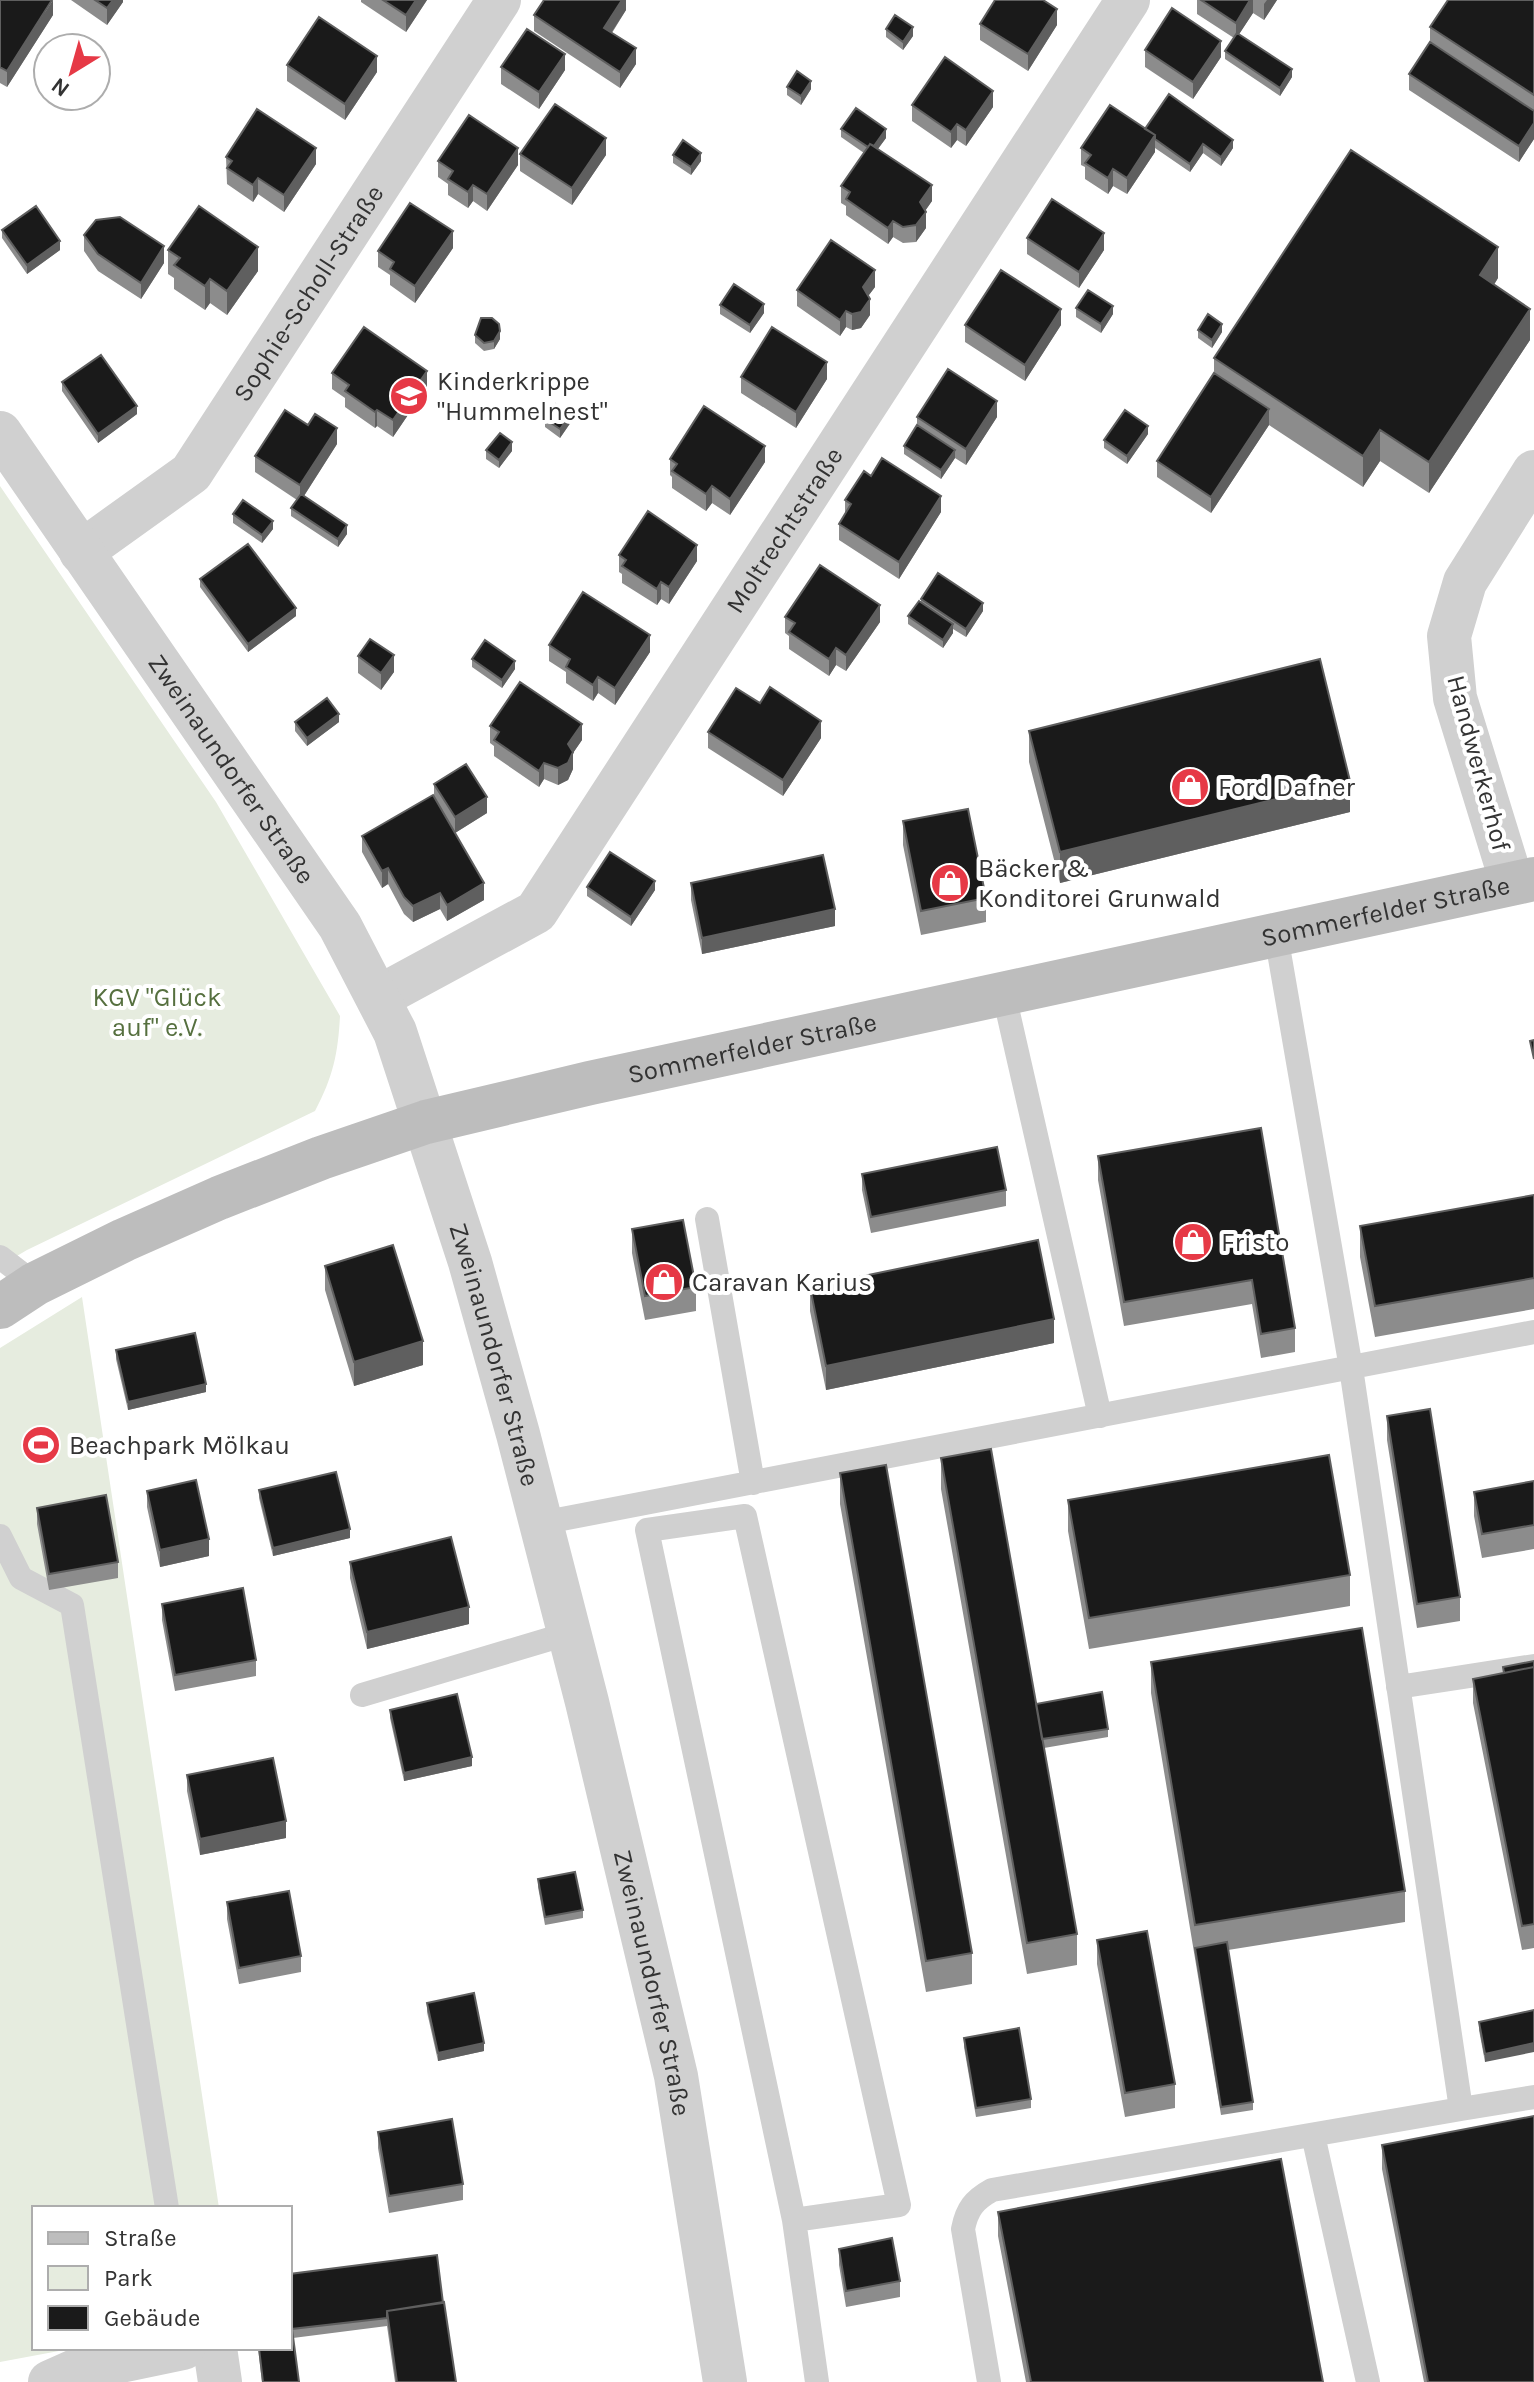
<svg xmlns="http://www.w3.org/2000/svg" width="1534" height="2382" font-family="Karla,sans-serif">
<rect width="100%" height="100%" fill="#fff"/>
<path fill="#e6ecdf" d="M0,486L216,802L340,1016C338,1054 333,1077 315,1111L27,1250L0,1266Z
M82,1297L219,2208H34V2348H75L0,2362V1348Z"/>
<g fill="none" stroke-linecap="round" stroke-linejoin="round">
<path stroke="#d0d0d0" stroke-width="24" d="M1276,935L1351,1368L1461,2109L1534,2097
M1004,995L1100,1416
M707,1219L753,1483
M0,1257L35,1284
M541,1523L1534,1332
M0,1536L21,1578L72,1605L167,2208
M1398,1687L1534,1666
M362,1695L570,1633
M1313,2135L1368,2382
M794,2220L899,2205L745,1516L647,1530L794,2220L817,2382
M989,2382L963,2229C967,2209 974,2200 992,2190L1461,2109"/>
<g stroke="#d0d0d0" stroke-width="44">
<path id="s1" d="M81,552L191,473L499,0"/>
<path d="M1512,883L1455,698L1449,636L1465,582L1534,472"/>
<path id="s2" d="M379,997L536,912L1128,0"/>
<path d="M215,2348L220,2382"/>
<path d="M50,2382L77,2370L183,2348"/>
</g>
<path stroke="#d0d0d0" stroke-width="44" id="s3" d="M0,433L340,926L395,1032L470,1262L518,1434L587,1702L676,2076L725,2382"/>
<path stroke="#bdbdbd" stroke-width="44" id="s4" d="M0,1307L35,1284L124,1240L219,1198L321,1158L426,1122L590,1083L1534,879"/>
</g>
<path fill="#8c8c8c" d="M0,0L53,15L7,87L0,83Z
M71,0H123V2L107,25Z
M361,0H427L406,32L361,2Z
M626,0V10L612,33L636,64L620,88L534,31V15Z
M1197,0H1277L1264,20L1253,13L1239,34L1292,77L1280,96L1225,59V51L1234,38L1197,14Z
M1534,0V139L1519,162L1409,90V74L1430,42V27Z
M980,24L1057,25L1028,71L980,40Z
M886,29L913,36L903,50L886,37Z
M1145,50L1221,57L1193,99L1145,67Z
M287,65L377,72L345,120L287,81Z
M501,67L565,70L539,109L501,84Z
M787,87L811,89L801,105L787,95Z
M912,105L993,107L966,146L957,140L951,148L912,121Z
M841,129L886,138L878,149L932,201L925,211L926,228L916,242L903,243L893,237L888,244L846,215V206L841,203V186L864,153L841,137Z
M1145,129L1233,148L1221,166L1203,153L1190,172L1155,148V152L1127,194L1113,186L1108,194L1085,179V167L1081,165V148Z
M520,154L606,155L572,205L520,171Z
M673,155L701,161L691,175L673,163Z
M226,157L316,164L284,212L258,194L253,202L227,184Z
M438,161L518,165L487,211L473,201L468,208L448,195V184L438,177Z
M2,230L60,250L27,274L2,238Z
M84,235L164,263L141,299L98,271L84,251Z
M1027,238L1104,250L1079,288L1027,254Z
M453,248L415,303L390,285V275L378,267V251Z
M168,250L258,271L227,315L210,303L205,310L174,289V278L168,274Z
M1498,278L1494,285L1530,340L1429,493L1380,461L1363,487L1269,425L1211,513L1157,477V461L1214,373V358Z
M875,287L868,296L870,315L861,328L852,330L846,327L840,336L797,306V290Z
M720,305L764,313L750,333L720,314Z
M1076,308L1113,314L1101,333L1076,317Z
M965,325H1061L1025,381L965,342Z
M1198,330L1222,332L1212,348L1198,338Z
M475,335L500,339L494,349L484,351L475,343Z
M332,373L427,387L393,437L377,426L375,428L345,407V398L332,389Z
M741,377L827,379L796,428L741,393Z
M62,382L137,414L98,443L62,391Z
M917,417H997L966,465L955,458L941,479L904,454V446L917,425Z
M545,419L571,422L560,438L545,427Z
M1148,434L1127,464L1104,448V440Z
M337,444L304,496L347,534L338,547L291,516V508L297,500L255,472V456Z
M486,450L512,451L499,468L486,459Z
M670,459L765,462L730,515L712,503L706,511L672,488V477L670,475Z
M871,476L941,512L899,579L839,540V524L845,514V500Z
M233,514L273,529L262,543L233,523Z
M619,555L697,561L669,604L661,599L657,605L622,583V574L619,572Z
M200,579L296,616L248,652L200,587Z
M921,599L983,611L966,637L953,629V633L943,648L908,624V616L921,602Z
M785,617L880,622L846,671L836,665L829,676L789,649V636L785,633Z
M549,645L650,652L615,705L598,693L593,701L566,683V672L549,661Z
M358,656L394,672L381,690L358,673Z
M472,659L515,669L502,688L472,667Z
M760,703L821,738L783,796L708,748V732Z
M295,722H339L307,746L295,731Z
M490,726L582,740L573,753V769L568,780L558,785L544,779L539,787L494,756V746L490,743Z
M1029,731L1350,812L1060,883L1029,762Z
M434,784L487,813L455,833L484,900L447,921L440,909L413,922L404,914L388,884L382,888L362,852V836L434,796Z
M903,821L986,898V922L921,935L903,845Z
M691,883L835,926L702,954L691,900Z
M587,887L655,890L631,926L587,896Z
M1261,1128L1295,1328V1352L1261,1358L1252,1304L1124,1326L1098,1180V1156Z
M862,1174L1006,1190V1206L871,1233L862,1190Z
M1534,1195V1309L1375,1337L1360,1257V1226Z
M632,1229L696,1287V1311L645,1320L632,1253Z
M325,1266L423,1365L354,1386L325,1290Z
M810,1287L1054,1343L826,1390L810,1311Z
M116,1350L206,1392L128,1410L116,1359Z
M1387,1416L1460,1597V1621L1417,1628L1387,1440Z
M941,1458L1036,1704L1108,1729V1737L1044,1748L1077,1934V1965L1027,1974L941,1489Z
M840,1473L972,1953V1984L926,1992L840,1504Z
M1534,1481V1549L1482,1558L1474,1516V1492Z
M259,1490L350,1538L273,1556L259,1498Z
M147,1491L209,1556L160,1567L147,1507Z
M1068,1500L1350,1575V1606L1089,1649L1068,1531Z
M37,1508L118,1562V1578L49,1590L37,1524Z
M350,1562L469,1624L367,1649L350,1578Z
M162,1604L256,1660V1676L175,1691L162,1620Z
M1534,1661V1948L1522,1950L1473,1703V1679L1503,1673V1667Z
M1151,1662L1405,1891V1922L1228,1950L1253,2102V2110L1221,2115L1151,1693Z
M390,1710L472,1766L404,1781L390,1718Z
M187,1775L286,1838L200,1855L187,1791Z
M538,1879L583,1910V1918L545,1925L538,1887Z
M227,1902L301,1956V1972L239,1984L227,1919Z
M1097,1940L1175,2084V2108L1125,2117L1097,1964Z
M427,2003L484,2051L438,2061L427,2012Z
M1534,2010L1485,2062L1479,2030V2022Z
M964,2038L1031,2099V2108L976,2117L964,2047Z
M378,2132L463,2184V2200L389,2213L378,2148Z
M1382,2145L1534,2382H1424L1382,2169Z
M998,2212L1323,2382H1026L998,2236Z
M839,2249L900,2281V2297L846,2307L839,2265Z
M290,2274L443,2303L456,2382H395L387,2326L293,2338L299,2382H262L258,2348H290Z"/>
<path fill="#5f5f5f" d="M53,0V15L7,87V71Z
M113,0H123V2L107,25V8Z
M416,0H427L406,32V15Z
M622,0H626V10L604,44V28Z
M1250,0H1253V13L1236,39V23Z
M1267,0H1277L1264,20V4Z
M1057,9V25L1028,71V54Z
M913,27V36L903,50V42Z
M1221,41V57L1193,99V82Z
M636,48V64L620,88V72Z
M565,54V70L539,109V92Z
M377,56V72L345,120V104Z
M1292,69V77L1280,96V88Z
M811,81V89L801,105V96Z
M993,91V107L966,146V130Z
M1534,123V139L1519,162V146Z
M957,124V140L951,148V132Z
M886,129V138L871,158V150Z
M1155,135V152L1127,194V178Z
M606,138V155L572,205V188Z
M1233,140V148L1221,166V157Z
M1203,144V153L1190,172V164Z
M316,148V164L284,212V195Z
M518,148V165L487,211V194Z
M701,153V161L691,175V167Z
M1113,169V186L1108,194V178Z
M258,178V194L253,202V185Z
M473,185V201L468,208V192Z
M932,185V201L920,218V202Z
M926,212V228L916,242V225Z
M893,221V237L888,244V228Z
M453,231V248L415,303V286Z
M1104,233V250L1079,288V272Z
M60,241V250L27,274V265Z
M164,246V263L141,299V283Z
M258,247V271L227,315V291Z
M1498,247V278L1480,306V275Z
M875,270V287L863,303V287Z
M210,279V303L205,310V286Z
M870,299V315L861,328L852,330V314Z
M764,304V313L750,333V325Z
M1113,306V314L1101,333V324Z
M1061,309V325L1025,381V365Z
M1530,309V340L1429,493V462Z
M846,311V327L840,336V320Z
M1222,324V332L1212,348V340Z
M500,331V339L494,349V341Z
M827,362V379L796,428V412Z
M427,371V387L393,437V420Z
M997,401V417L966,465V449Z
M137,406V414L98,443V434Z
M1269,409V425L1211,513V497Z
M377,410V426L375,428V412Z
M571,414V422L560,438V429Z
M1148,426V434L1127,464V456Z
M337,428V444L300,502V485Z
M1380,430V461L1363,487V456Z
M512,442V451L499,468V460Z
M765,446V462L730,515V499Z
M955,450V458L941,479V470Z
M712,486V503L706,511V494Z
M941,496V512L899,579V562Z
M273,521V529L262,543V535Z
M347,525V534L338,547V539Z
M697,545V561L669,604V587Z
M661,582V599L657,605V589Z
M983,603V611L966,637V629Z
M880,605V622L846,671V655Z
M296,608V616L248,652V644Z
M953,624V633L943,648V640Z
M650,635V652L615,705V688Z
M836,648V665L829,676V659Z
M394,655V672L381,690V673Z
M515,661V669L502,688V680Z
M598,677V693L593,701V685Z
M339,714V722L307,746V738Z
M821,721V738L783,796V780Z
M582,724V740L573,753V769L568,780L558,785V768L568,744Z
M544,763V779L539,787V771Z
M1350,781V812L1060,883V852Z
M487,797V813L455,833V817Z
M388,868V884L382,888V871Z
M655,881V890L631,926V917Z
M484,883V900L447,921V905Z
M440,893V909L413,922V906Z
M835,909V926L702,954V938Z
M1054,1319V1343L826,1390V1366Z
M423,1341V1365L354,1386V1362Z
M206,1384V1392L128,1410V1402Z
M350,1529V1538L273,1556V1548Z
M209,1539V1556L160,1567V1550Z
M469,1607V1624L367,1649V1632Z
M472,1757V1766L404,1781V1773Z
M286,1821V1838L200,1855V1839Z
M484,2043V2051L438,2061V2053Z
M1534,2043V2052L1485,2062V2054Z"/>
<path fill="#1a1a1a" stroke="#5f5f5f" stroke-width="2" d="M0,0H52L7,71L0,67Z
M95,0H113L107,8Z
M383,0H416L406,15Z
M544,0H622L604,28L636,48L620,72L534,15Z
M995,0H1043L1057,9L1028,54L980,24Z
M1201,0H1250L1236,23Z
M1448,0H1534V95L1430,27Z
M1172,8L1221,41L1193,82L1145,50Z
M895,15L913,27L903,42L886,29Z
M319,17L377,56L345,104L287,65Z
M527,29L565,54L539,92L501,67Z
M1237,33L1292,69L1280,88L1225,51Z
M1430,42L1534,111V123L1519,146L1409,74Z
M945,57L993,91L966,130L957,124L951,132L912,105Z
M797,71L811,81L801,96L787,87Z
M1169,94L1233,140L1221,157L1203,144L1190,164L1155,139V135L1145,129Z
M555,104L606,138L572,188L520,154Z
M1110,105L1155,135L1127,178L1113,169L1108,178L1085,163L1091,155L1081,148Z
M856,108L886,129L874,146L870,144L868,147L841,129Z
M257,109L316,148L284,195L258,178L253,185L227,168L232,161L226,157Z
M469,115L518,148L487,194L473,185L468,192L448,179L453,171L438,161Z
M683,140L701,153L691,167L673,155Z
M870,144L932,185L920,202L926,212L916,225L903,227L893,221L888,228L846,199L850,192L841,186Z
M1351,150L1498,247L1480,275L1530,309L1429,462L1380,430L1363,456L1214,358Z
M1052,199L1104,233L1079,272L1027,238Z
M410,203L453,231L415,286L390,269L394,262L378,251Z
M36,206L60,241L27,265L2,230Z
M199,206L258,247L227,291L210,279L205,286L174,265L180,258L168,250Z
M120,217L164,246L141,283L98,254L84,235L96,220Z
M831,240L875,270L863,287L870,299L861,312L852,314L846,311L840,320L797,290Z
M1001,270L1061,309L1025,365L965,325Z
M734,284L764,304L750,325L720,305Z
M1088,290L1113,306L1101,324L1076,308Z
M1208,314L1222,324L1212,340L1198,330Z
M481,318H492L499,324L500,331L494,341L484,343L475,335Z
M364,327L427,371L393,420L377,410L375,412L345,391L349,385L332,373Z
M772,327L827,362L796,412L741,377Z
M101,355L137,406L98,434L62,382Z
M948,369L997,401L966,449L917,417Z
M1214,373L1269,409L1211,497L1157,461Z
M556,404L571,414L560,429L545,419Z
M704,406L765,446L730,499L712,486L706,494L672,471L677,464L670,459Z
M285,410L308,425L315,414L337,428L300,485L255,456Z
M1125,410L1148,426L1127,456L1104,440Z
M917,425L955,450L941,470L904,446Z
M500,433L512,442L499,460L486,450Z
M882,458L941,496L899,562L839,524L851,504L845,500L864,471L871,476Z
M301,494L347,525L338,539L291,508Z
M243,500L273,521L262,535L233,514Z
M648,511L697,545L669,587L661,582L657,589L622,566L626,560L619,555Z
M248,544L296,608L248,644L200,579Z
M820,565L880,605L846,655L836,648L829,659L789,632L795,623L785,617Z
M938,573L983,603L966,629L921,599Z
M583,592L650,635L615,688L598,677L593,685L566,667L570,659L549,645Z
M919,601L953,624L943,640L908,616Z
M370,639L394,655L381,673L358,656Z
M485,640L515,661L502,680L472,659Z
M1320,659L1350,781L1060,852L1029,731Z
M520,682L582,724L568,744L573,752L568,763L558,768L544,763L539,771L494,740L499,732L490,726Z
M770,687L821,721L783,780L708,732L736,688L760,703Z
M327,698L339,714L307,738L295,722Z
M466,764L487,797L455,817L434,784Z
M433,795L484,883L447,905L440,893L413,906L404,897L388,868L382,871L362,836Z
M968,809L986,898L921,911L903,821Z
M610,852L655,881L631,917L587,887Z
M823,855L835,909L702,938L691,883Z
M1534,1040V1059L1530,1041Z
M1261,1128L1295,1328L1261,1334L1252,1280L1124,1302L1098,1156Z
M997,1147L1006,1190L871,1217L862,1174Z
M1534,1195V1278L1375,1306L1360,1226Z
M683,1220L696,1287L645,1296L632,1229Z
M1038,1240L1054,1319L826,1366L810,1287Z
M393,1245L423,1341L354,1362L325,1266Z
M195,1333L206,1384L128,1402L116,1350Z
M1430,1409L1460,1597L1417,1604L1387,1416Z
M991,1449L1077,1934L1027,1943L941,1458Z
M1329,1455L1350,1575L1089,1618L1068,1500Z
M886,1465L972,1953L926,1961L840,1473Z
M336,1472L350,1529L273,1548L259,1490Z
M196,1480L209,1539L160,1550L147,1491Z
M1534,1481V1525L1482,1534L1474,1492Z
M106,1495L118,1562L49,1574L37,1508Z
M451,1537L469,1607L367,1632L350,1562Z
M243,1588L256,1660L175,1675L162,1604Z
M1362,1628L1405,1891L1195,1925L1151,1662Z
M1534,1661V1667L1504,1673L1503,1667Z
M1534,1667V1924L1522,1926L1473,1679Z
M1102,1692L1108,1729L1042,1739L1036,1704Z
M457,1694L472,1757L404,1773L390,1710Z
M273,1758L286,1821L200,1839L187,1775Z
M575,1872L583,1910L545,1917L538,1879Z
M289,1891L301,1956L239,1968L227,1902Z
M1147,1931L1175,2084L1125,2093L1097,1940Z
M1227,1942L1253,2102L1221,2107L1195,1948Z
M474,1993L484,2043L438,2053L427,2003Z
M1534,2010V2043L1485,2054L1479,2022Z
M1019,2028L1031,2099L976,2108L964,2038Z
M1534,2116V2382H1428L1382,2145Z
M452,2119L463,2184L389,2196L378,2132Z
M1281,2159L1323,2382H1031L998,2212Z
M892,2238L900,2281L846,2291L839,2249Z
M437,2255L443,2303L387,2311V2318L292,2329L299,2382H263L259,2348H290V2274Z
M444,2302L456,2382H397L387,2311Z"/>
<defs>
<g id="school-disc" transform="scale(2)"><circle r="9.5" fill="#e63946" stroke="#fff"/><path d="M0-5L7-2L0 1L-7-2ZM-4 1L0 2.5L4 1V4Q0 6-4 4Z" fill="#fff"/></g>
<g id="shop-disc" transform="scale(2)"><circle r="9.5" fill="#e63946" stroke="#fff"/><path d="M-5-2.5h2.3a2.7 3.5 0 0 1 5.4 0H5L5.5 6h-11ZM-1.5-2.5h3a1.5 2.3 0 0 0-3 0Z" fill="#fff"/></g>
<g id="stadium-disc" transform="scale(2)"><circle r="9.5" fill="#e63946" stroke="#fff"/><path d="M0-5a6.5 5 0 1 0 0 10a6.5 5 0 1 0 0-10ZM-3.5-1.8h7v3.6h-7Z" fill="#fff"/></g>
</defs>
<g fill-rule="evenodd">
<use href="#school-disc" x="409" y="396"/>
<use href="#shop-disc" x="1190" y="787"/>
<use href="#shop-disc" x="950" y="883"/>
<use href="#shop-disc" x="1193" y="1242"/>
<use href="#shop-disc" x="664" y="1282"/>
<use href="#stadium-disc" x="41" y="1445"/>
</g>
<g text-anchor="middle" stroke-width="8" stroke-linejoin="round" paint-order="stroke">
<g font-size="26" fill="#333" stroke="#fff">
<text dy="9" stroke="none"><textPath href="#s1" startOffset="350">Sophie-Scholl-Straße</textPath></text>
<text dy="9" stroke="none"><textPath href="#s2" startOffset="634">Moltrechtstraße</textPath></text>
<text transform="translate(1479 763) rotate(75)" y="9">Handwerkerhof</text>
<text dy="9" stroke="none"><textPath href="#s3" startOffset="408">Zweinaundorfer Straße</textPath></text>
<text dy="9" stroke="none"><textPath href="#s4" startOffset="1448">Sommerfelder Straße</textPath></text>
<text dy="9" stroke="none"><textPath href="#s4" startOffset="800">Sommerfelder Straße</textPath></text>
<text dy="9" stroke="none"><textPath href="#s3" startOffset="1056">Zweinaundorfer Straße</textPath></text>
<text dy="9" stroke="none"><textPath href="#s3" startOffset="1704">Zweinaundorfer Straße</textPath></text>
</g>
<g font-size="26" fill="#333" stroke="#fff" text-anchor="start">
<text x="437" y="390">Kinderkrippe<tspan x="437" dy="30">"Hummelnest"</tspan></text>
<text x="1218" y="796">Ford Dafner</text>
<text x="978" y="877">Bäcker &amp;<tspan x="978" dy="30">Konditorei Grunwald</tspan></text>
<text x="1221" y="1251">Fristo</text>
<text x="692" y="1291">Caravan Karius</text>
<text x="69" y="1454">Beachpark Mölkau</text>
</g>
<g font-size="26" fill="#56703f" stroke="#fff">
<text x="157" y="1006">KGV "Glück<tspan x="157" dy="30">auf" e.V.</tspan></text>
</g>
</g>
<rect x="32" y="2206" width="260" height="144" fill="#ffffff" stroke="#adadad" stroke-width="2"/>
<rect x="48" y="2232" width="40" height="12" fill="#bdbdbd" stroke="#adadad" stroke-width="2"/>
<text x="104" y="2246" font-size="24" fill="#333333">Straße</text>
<rect x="48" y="2266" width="40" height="24" fill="#e6ecdf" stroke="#adadad" stroke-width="2"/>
<text x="104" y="2286" font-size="24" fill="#333333">Park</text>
<rect x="48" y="2306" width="40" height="24" fill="#1a1a1a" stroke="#adadad" stroke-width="2"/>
<text x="104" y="2326" font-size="24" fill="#333333">Gebäude</text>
<g transform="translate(72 72) rotate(217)"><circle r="38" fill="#ffffff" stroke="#adadad" stroke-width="2"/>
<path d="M0-6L14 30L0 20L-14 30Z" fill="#e63946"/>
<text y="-12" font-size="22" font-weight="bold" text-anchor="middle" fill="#333333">N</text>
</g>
</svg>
